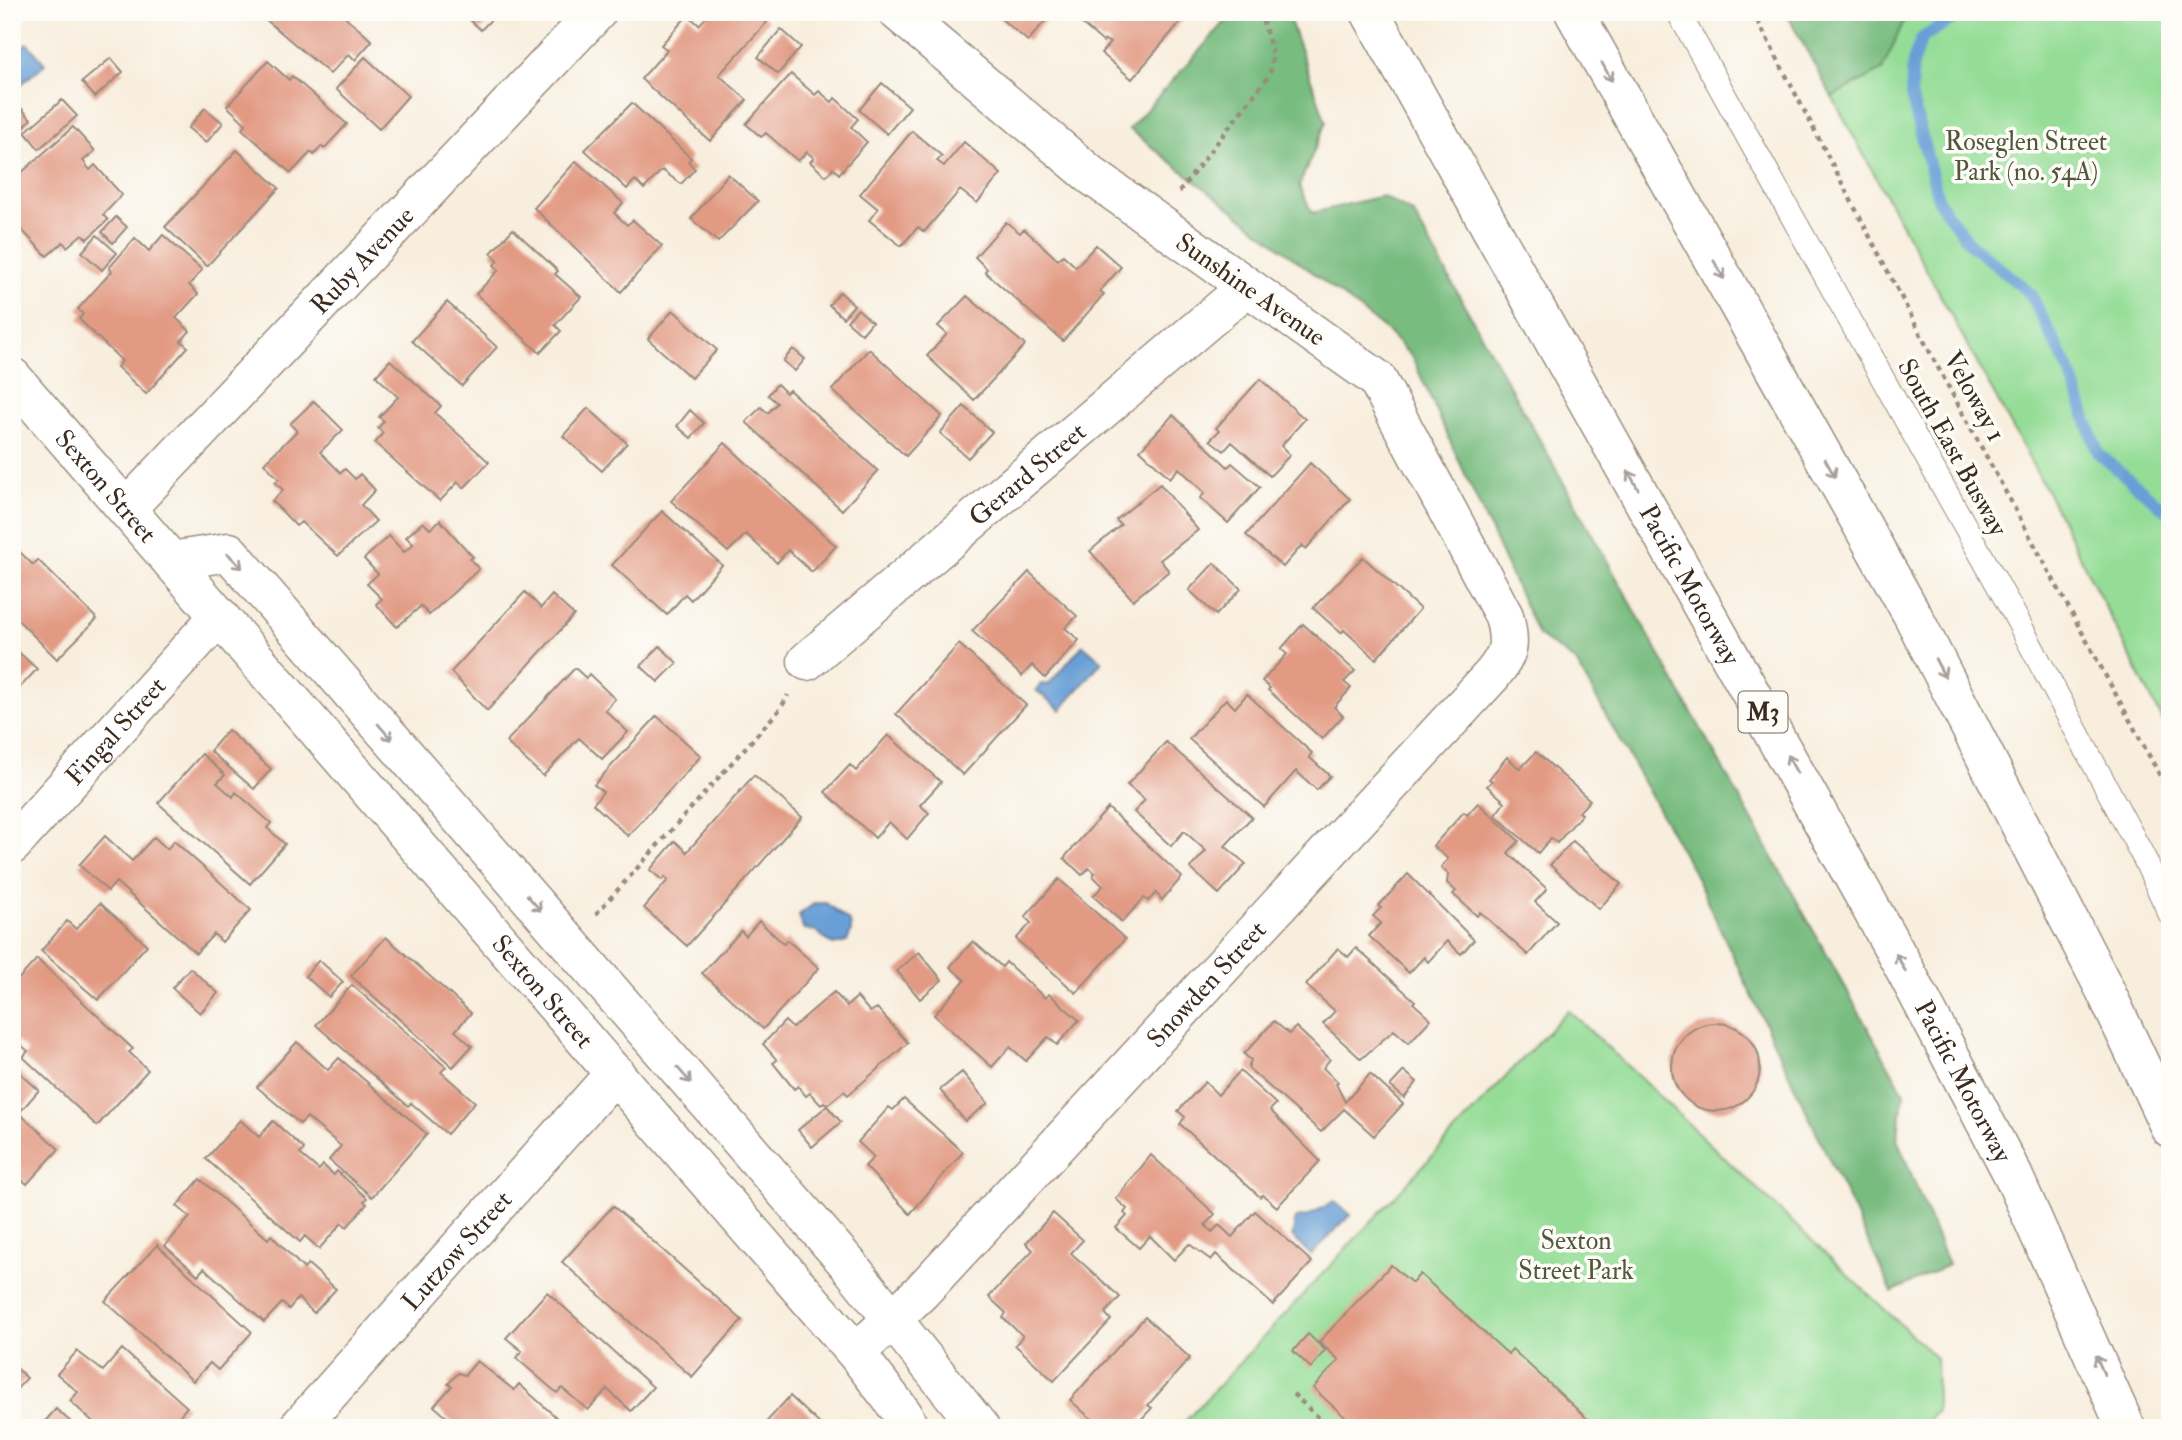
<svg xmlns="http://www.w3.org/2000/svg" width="2182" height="1440" font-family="'IM FELL Double Pica',serif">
<rect width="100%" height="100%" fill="#fdfcf7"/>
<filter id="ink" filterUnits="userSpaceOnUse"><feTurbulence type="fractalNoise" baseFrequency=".0143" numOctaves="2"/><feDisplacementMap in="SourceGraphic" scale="14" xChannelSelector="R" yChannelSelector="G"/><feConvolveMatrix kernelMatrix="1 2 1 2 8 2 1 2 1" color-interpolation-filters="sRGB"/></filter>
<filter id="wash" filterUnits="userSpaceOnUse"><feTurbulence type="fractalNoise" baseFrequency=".00686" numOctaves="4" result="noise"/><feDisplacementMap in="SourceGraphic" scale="28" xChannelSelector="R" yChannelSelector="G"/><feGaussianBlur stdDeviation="1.57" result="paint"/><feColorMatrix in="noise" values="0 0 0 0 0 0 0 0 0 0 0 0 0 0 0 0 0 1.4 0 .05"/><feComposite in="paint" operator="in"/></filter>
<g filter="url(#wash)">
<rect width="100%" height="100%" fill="#f8eede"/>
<path fill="#95dd97" stroke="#68845a" stroke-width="2" d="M1786,12H2170V736L2049,495Z
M1568,1010L1936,1358L1937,1411L1921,1428H1179Z"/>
<path fill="#78bc80" stroke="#5a734f" stroke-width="2" d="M1234,12H1287L1326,122L1299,186L1312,213L1382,196L1413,213L1904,1093L1897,1139L1948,1265L1892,1292L1692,869L1576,662L1538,635L1412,357L1387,331L1129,129Z
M1786,12H1908L1882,70L1832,97Z"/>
<path fill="#679fd6" stroke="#51647a" stroke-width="2" d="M27,43L45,64L13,91L12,61L18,56L15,52Z
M1083,645L1102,661L1061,710L1036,690L1041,684L1048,685Z
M815,903H826L850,922L851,931L847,942L833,945L817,932L803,929L799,915Z
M1334,1201L1350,1215L1311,1255L1292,1237L1296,1218L1308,1216Z"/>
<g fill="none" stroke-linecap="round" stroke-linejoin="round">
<path stroke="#679fd6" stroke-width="12" d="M1964,12L1922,38L1913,61L1911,95L1939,202L1971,245L2030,293L2070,372L2098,453L2170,514"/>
</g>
<g id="blocks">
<path fill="#e29a83" d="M340,12L372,41L355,60L349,54L330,74L258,13Z
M461,12H498L481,30Z
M711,12H759L768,21L719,75L747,100L710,141L641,79L667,50L661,45L688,15L699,25Z
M1005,12H1050L1051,14L1028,41L1000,18Z
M1090,12H1189L1132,79L1101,53L1110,43L1105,40L1103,42L1081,23Z
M781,29L801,47L778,74L758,57Z
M365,57L408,96L379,129L336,89Z
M111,58L123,72L95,97L82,82Z
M268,61L289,80L292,76L347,124L324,149L322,146L314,155L311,152L291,173L242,129L246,124L227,106Z
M791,74L815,95L819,91L832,102L835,98L858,119L851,127L867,142L839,174L833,168L826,176L810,162L814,158L807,152L798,161L766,133L761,137L746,124Z
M882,83L910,107L887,134L859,110Z
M12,98L31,119L12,141Z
M62,100L77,116L39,149L25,132Z
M632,103L691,158L688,162L695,169L681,184L662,170L644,189L635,180L627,189L585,150Z
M205,108L223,123L206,143L188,128Z
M73,127L95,151L83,161L90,170L95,165L122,195L103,215L108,220L87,239L82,234L67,247L63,242L47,256L14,222L17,219L12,213V181Z
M912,131L942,156L937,161L944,166L964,142L1001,174L977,203L960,190L924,232L918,227L901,246L869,220L878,209L860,194Z
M237,150L279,188L207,266L165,227Z
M576,161L623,203L614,213L627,225L633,220L662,246L621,292L534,208Z
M728,174L758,201L718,242L691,219Z
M116,217L127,227L113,243L102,232Z
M1006,222L1020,233L1024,229L1058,260L1063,255L1076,267L1096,245L1121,267L1100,291L1104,294L1063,341L985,272L987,269L975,257Z
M513,229L558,271L555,274L581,297L555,325L561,331L540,353L476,294L499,270L494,265L498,260L491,253Z
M97,235L117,253L102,270L82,252Z
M163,235L202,270L189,285L198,294L176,318L190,331L181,341L188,347L146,394L117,367L122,361L79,319L83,314L78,309L112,271L109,268L135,238L149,251Z
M840,292L854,305L843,318L829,305Z
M967,296L1025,345L974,400L927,356L947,334L938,326Z
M447,302L497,347L462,386L412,341Z
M858,309L872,322L862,334L847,321Z
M673,310L717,350L691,378L648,339Z
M793,349L805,359L795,371L783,361Z
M869,349L942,416L906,456L832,390Z
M390,360L441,406L435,413L489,462L464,488L458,482L440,501L375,443L383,433L378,428L384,421L379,417L398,397L376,376Z
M1260,379L1305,419L1281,446L1290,455L1270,476L1232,442L1224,451L1210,440L1219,431L1216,428Z
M777,384L786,393L789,390L878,471L842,510L746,422L761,407L768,413L777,403L768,395Z
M314,401L343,430L320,452L341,473L345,469L355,479L360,474L375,490L361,505L376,521L338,556L301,522L296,526L272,501L283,490L275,482L279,479L264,463L297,431L290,424Z
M964,406L992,432L968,458L940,433Z
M588,408L627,443L602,471L563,436Z
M690,410L704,423L691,438L677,426Z
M1173,415L1228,467L1232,463L1260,487L1228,523L1200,498L1205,493L1179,468L1170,478L1140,450Z
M725,443L836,546L812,572L788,550L777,563L746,534L728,552L671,501Z
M1310,463L1350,499L1306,549L1302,545L1283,567L1246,535Z
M1160,484L1198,530L1160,560L1169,571L1133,600L1090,551L1121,525L1116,520Z
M662,511L722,565L691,600L685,594L667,615L612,565Z
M440,520L473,557L470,559L479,569L429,615L421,606L397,627L376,604L382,599L367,584L378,574L364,559L389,536L404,552L413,544L406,537L423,522L430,529Z
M14,546L33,565L38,560L97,619L57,659L12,614Z
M1363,557L1420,609L1376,659L1344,630L1341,633L1313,608Z
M1214,563L1241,589L1216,615L1189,590Z
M1029,572L1077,616L1065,628L1079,640L1045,678L1032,665L1022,676L972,631Z
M525,592L541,608L552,595L574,615L487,711L451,672Z
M1303,624L1355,671L1344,682L1351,688L1334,707L1343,716L1322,739L1268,690L1270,688L1262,681L1287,654L1281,649Z
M959,644L1026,705L963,775L896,714Z
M12,646L37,669L12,696Z
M660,646L677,663L658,682L641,666Z
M575,668L586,678L589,674L615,699L605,710L628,732L602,759L579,738L543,776L506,742Z
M1247,694L1312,753L1309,757L1330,776L1317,790L1296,771L1264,807L1189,739L1226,699L1235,708Z
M657,716L701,756L628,836L593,804L603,792L594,785Z
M228,730L271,769L254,789L210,751Z
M888,735L941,782L920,805L929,813L907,839L889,822L875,838L825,792L850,765L856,771Z
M1166,742L1252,817L1225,846L1246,864L1219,894L1190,868L1206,851L1184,831L1171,846L1134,812L1145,800L1127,785Z
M1536,752L1590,800L1579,812L1582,814L1557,843L1551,838L1538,853L1495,815L1505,802L1487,786L1492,781L1489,779L1507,757L1520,769Z
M202,754L225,775L217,783L233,797L236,792L271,823L267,828L285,844L250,884L158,803Z
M754,775L802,817L687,946L644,908L668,880L665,877L662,880L650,870L675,841L687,852Z
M1478,803L1519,841L1508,853L1547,889L1535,902L1557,922L1528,955L1480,912L1477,916L1453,894L1456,891L1447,883L1448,874L1441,867L1448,859L1433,846L1464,812L1467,815Z
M1108,808L1182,877L1162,900L1156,893L1148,901L1144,898L1122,922L1093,896L1103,886L1093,876L1095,873L1089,868L1082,875L1064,858Z
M105,836L132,861L154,837L167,849L174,841L251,910L222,942L214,934L196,953L116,882L108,891L79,865Z
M1573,841L1621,884L1599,909L1550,865Z
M1408,874L1474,940L1461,954L1447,941L1428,962L1424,957L1409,973L1369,936L1381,923L1373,916L1381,908L1378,906Z
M1059,879L1125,939L1076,993L1016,939L1031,923L1025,917Z
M100,903L147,945L98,1000L41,951L67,921L76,929Z
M759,921L784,944L787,940L819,968L763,1029L702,973L741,931L746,936Z
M386,937L471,1013L455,1031L472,1046L453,1067L351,976Z
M973,941L1002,967L1006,962L1045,998L1049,994L1079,1020L1057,1045L1048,1037L1026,1061L1010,1047L992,1067L934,1015L965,980L950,967Z
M1338,948L1348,957L1356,948L1415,1001L1413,1003L1431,1019L1409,1043L1394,1030L1361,1059L1323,1024L1335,1011L1306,985Z
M919,952L942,980L920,999L897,971Z
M37,959L133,1049L129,1052L148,1070L97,1126L23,1057L28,1051L12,1037V986Z
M319,960L343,982L329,997L305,976Z
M190,968L218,993L200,1013L172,988Z
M352,985L446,1067L441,1072L475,1102L447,1134L411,1103L408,1106L316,1025Z
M834,992L847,1006L857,997L870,1012L877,1008L908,1043L848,1095L844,1091L827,1105L824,1102L821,1105L810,1093L806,1096L798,1086L794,1089L773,1063L777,1060L763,1044L785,1021L792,1028Z
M1274,1021L1289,1034L1296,1027L1330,1059L1323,1068L1338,1082L1336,1084L1345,1102L1370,1074L1403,1104L1374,1136L1344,1109L1321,1132L1248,1068L1251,1060L1244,1054Z
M1672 1067a44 44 0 1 1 88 0a44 44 0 1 1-88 0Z
M297,1042L328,1070L339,1058L427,1134L372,1197L329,1160L341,1146L307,1117L300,1124L257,1087Z
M12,1066L39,1090L19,1113L59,1149L27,1184L12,1171Z
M1240,1071L1276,1104L1270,1110L1320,1161L1277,1207L1263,1195L1260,1197L1180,1124L1185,1117L1178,1111L1205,1082L1218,1095Z
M1404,1071L1417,1082L1404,1098L1390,1086Z
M962,1072L988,1103L965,1121L940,1090Z
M904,1099L963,1152L910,1214L865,1166L874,1157L858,1142L889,1107L893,1110Z
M827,1106L841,1122L812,1147L798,1130Z
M240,1120L259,1137L273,1121L304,1149L300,1154L319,1170L323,1165L334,1175L337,1171L367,1198L364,1201L367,1204L347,1227L342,1223L319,1249L305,1236L300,1242L206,1159Z
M1151,1155L1215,1214L1205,1225L1212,1232L1219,1225L1232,1237L1255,1211L1312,1262L1273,1305L1216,1254L1211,1260L1189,1244L1174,1260L1150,1236L1139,1248L1116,1228L1127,1216L1124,1213L1127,1209L1116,1199Z
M200,1179L268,1239L271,1235L304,1269L308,1264L336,1289L314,1313L298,1298L289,1309L282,1303L264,1322L204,1268L198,1275L165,1246L190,1217L177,1206Z
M613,1206L742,1320L692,1377L562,1262Z
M1053,1213L1083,1240L1071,1253L1120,1297L1105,1313L1111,1320L1054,1381L1015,1345L1023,1336L1003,1318L1006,1313L989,1297L1033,1250L1026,1243Z
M157,1245L252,1332L218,1370L210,1363L193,1381L105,1301Z
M1391,1265L1412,1283L1420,1274L1508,1354L1512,1349L1595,1426L1357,1428L1313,1388L1339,1360L1319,1342Z
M547,1292L653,1387L631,1411L607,1389L588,1410L562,1388L557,1393L516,1358L522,1351L506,1338Z
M1145,1317L1190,1358L1148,1405L1152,1408L1133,1428H1109L1101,1420L1099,1423L1088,1416L1070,1400Z
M1308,1334L1325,1350L1311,1368L1293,1351Z
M122,1349L187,1407L169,1428L160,1422L155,1428H100L70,1401L78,1392L57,1374L77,1351L103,1371Z
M477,1361L514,1390L519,1384L556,1417L546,1428H459L434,1406L452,1386L448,1384L458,1373L465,1375Z
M12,1364L27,1378L12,1394Z
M790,1396L824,1428H761Z
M56,1409L72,1423L77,1428H39Z"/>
</g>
</g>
<g filter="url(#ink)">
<use href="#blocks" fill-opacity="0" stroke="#9a8c7e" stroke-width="2"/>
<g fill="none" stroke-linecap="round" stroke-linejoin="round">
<g stroke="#9a8c7e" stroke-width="25">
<path id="service" d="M1678,12L2013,612L2144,858L2170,914"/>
</g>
<g stroke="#9a8c7e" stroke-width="41">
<g id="minor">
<path id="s1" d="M126,509L597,12"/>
<path d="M171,561L229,552L848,1264L980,1428"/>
<path id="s2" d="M807,661L1247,287"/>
<path id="s3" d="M12,845L219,616"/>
<path id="s4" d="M856,1353L921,1292L1492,675C1510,653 1511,644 1504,616L1377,379L1092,176L898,12"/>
<path id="s5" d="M298,1428L615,1073"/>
</g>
</g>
<g stroke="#9a8c7e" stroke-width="41">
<g id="secondary">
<path id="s6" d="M12,377L856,1353L903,1414L909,1428"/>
</g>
</g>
<g stroke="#9a8c7e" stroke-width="41">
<g id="motorway">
<path id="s7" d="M1370,12L1901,962L2013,1175L2126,1428"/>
<path d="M1574,12L1913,616L2105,990L2170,1128"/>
</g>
</g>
<path stroke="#9a8c7e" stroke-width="4.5" stroke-dasharray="5 5" stroke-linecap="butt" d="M1753,12L1935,362L2170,794
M1179,192L1270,74L1273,54L1260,12
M596,914L781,708L788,695
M1293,1394L1330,1428"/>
<use href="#service" stroke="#fff" stroke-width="23"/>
<use href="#minor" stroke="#fff" stroke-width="38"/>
<use href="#secondary" stroke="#fff" stroke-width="38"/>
<use href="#motorway" stroke="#fff" stroke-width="38"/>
</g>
<defs><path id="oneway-shaft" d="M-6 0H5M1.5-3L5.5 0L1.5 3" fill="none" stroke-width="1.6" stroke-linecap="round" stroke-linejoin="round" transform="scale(1.75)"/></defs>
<g stroke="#a79f9a">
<use href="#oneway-shaft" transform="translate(1607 72) rotate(61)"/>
<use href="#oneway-shaft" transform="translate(1719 270) rotate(61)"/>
<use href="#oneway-shaft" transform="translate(1830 468) rotate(61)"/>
<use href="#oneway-shaft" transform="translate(1633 480) rotate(-119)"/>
<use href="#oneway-shaft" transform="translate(235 561) rotate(45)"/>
<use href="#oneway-shaft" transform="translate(1940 668) rotate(62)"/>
<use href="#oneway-shaft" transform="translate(385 732) rotate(49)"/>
<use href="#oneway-shaft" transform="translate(1792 764) rotate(-119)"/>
<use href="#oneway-shaft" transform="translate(534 903) rotate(49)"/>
<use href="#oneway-shaft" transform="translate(1901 963) rotate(-118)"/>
<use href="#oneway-shaft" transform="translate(684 1075) rotate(49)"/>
<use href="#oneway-shaft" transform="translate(2100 1365) rotate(-113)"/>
</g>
</g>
<g text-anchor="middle" stroke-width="7" stroke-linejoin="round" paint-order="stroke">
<rect fill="#fdfcf7" stroke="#75695f" stroke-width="2" x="1738.5" y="691.5" width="49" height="41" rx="5"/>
<g font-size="24" font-weight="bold" fill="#3b2a1e">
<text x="1763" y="720">M3</text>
</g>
<g font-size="26" fill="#52573c" stroke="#fdfcf7">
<text x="2026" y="150">Roseglen Street<tspan x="2026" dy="30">Park (no. 54A)</tspan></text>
<text x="1576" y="1249">Sexton<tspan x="1576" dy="30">Street Park</tspan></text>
</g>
<g font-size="26" fill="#3b2a1e" stroke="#fdfcf7">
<text dy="9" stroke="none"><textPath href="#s1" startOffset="343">Ruby Avenue</textPath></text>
<text transform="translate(1251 289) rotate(35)" y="9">Sunshine Avenue</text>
<text transform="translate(1975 396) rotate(61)" y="9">Veloway 1</text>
<text transform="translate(1953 447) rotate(61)" y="9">South East Busway</text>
<text dy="9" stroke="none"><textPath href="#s2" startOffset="289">Gerard Street</textPath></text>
<text dy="9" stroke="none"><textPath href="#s6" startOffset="144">Sexton Street</textPath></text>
<text dy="9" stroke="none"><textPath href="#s7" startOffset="656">Pacific Motorway</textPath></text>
<text dy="9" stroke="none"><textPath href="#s3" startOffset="154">Fingal Street</textPath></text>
<text dy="9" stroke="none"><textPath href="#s4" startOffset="509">Snowden Street</textPath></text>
<text dy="9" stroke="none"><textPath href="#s6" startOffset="812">Sexton Street</textPath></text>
<text dy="9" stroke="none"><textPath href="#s7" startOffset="1223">Pacific Motorway</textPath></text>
<text dy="9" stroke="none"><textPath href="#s5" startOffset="238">Lutzow Street</textPath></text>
</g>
</g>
<rect width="2182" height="1440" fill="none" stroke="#fdfcf7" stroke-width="42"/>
</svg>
